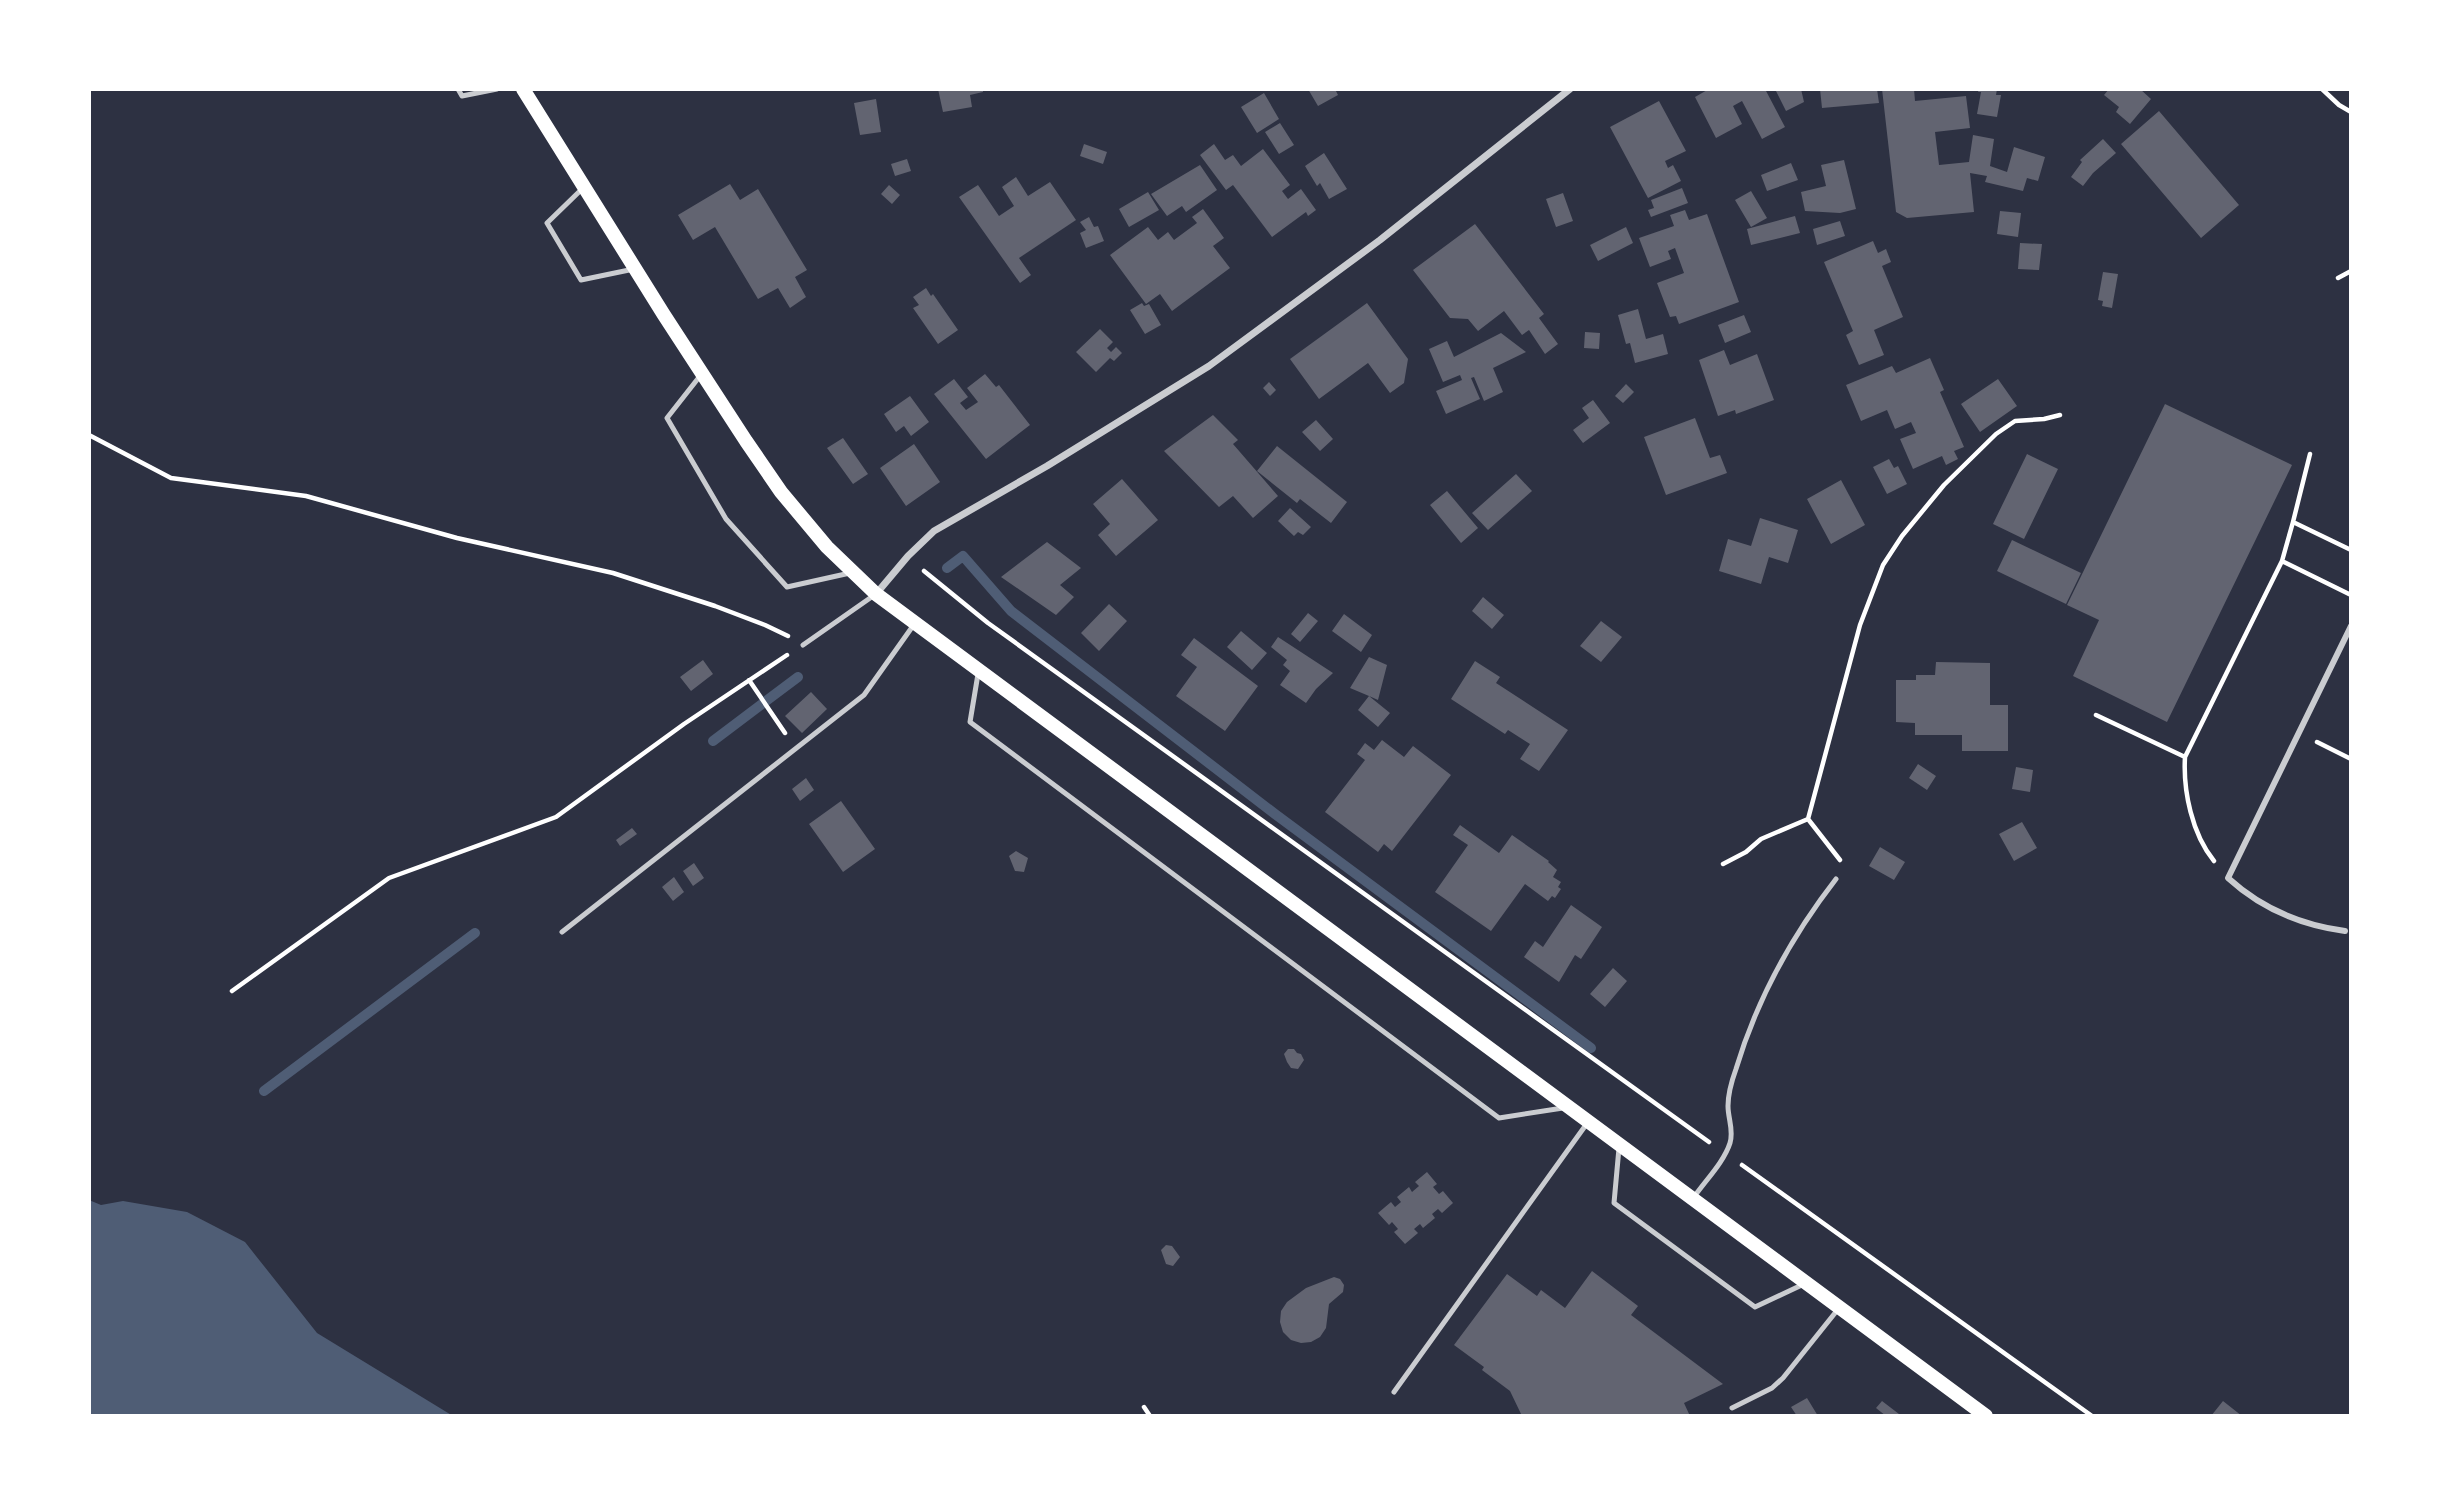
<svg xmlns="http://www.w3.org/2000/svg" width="2440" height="1505" font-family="Bitter,serif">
<rect width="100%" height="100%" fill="#2d3142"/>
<path fill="#4f5d75" d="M89,1200L101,1205L123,1201L187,1212L245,1242L317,1333L453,1416H89Z"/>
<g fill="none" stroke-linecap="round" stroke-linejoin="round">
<path stroke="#4f5d75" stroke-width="10" d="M947,568L963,556L1011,611L1275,814L1591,1048
M713,741L798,677
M264,1091L475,933"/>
</g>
<path fill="#626471" d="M938,89H983V92L970,95L972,107L943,112Z
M1308,89H1335L1338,95L1318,106Z
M1709,89H1765L1785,127L1762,139L1742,101L1733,106L1742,124L1716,138L1695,97Z
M1775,89H1801L1804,102L1786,111Z
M1820,89H1877L1879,103L1822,108Z
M1882,89H1914L1915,101L1966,96L1970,128L1935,132L1939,165L1969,162L1973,135L1994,139L1990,166L2007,172L2014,147L2045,157L2038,181L2027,178L2023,191L1985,182L1987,176L1970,173L1974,212L1907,218L1896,212Z
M1979,89H1997L1996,95H2001L1997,117L1977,114L1981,92H1978Z
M2109,89H2140L2151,99L2130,124L2116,112L2119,107L2104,95Z
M1264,93L1279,119L1257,133L1241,107Z
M876,99L881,132L860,135L854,103Z
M1659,101L1686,151L1665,161L1668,168L1673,165L1681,181L1648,198L1610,127Z
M2159,111L2239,205L2201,238L2121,144Z
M1280,123L1294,145L1279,154L1265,132Z
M2103,139L2116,153L2093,173L2083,186L2071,177L2082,162L2080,160Z
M1084,144L1107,152L1103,164L1080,156Z
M1214,144L1225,160L1233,155L1241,166L1263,149L1290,185L1282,191L1288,199L1301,189L1316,210L1308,216L1306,212L1272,237L1233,185L1226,190L1200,155Z
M1324,153L1347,189L1329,199L1320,183L1317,186L1305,166Z
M907,159L911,171L895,176L891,164Z
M1844,160L1856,209L1840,213L1805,211L1801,192L1826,186L1821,165Z
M1791,163L1798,180L1767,191L1761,175Z
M1200,165L1217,190L1186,212L1182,206L1167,216L1151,194Z
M1016,177L1028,196L1050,182L1076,220L1019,258L1031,275L1020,283L959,197L978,185L999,216L1014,206L1002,187Z
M730,184L740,200L758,189L807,270L795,277L806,297L790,308L778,288L758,299L715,227L693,240L678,215Z
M889,185L900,195L892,204L881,194Z
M1682,188L1688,203L1651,217L1648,210L1654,208L1651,200Z
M1751,191L1767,218L1751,227L1735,200Z
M1148,192L1159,210L1129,227L1119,209Z
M1563,193L1573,221L1556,227L1546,199Z
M1203,209L1224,238L1213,246L1230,268L1172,311L1160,294L1146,304L1110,255L1148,227L1158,240L1168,232L1174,240L1197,223L1192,217Z
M1685,210L1689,220L1707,214L1739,302L1679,324L1676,316L1670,317L1657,283L1684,273L1675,248L1668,251L1671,259L1650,267L1639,238L1674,226L1670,215Z
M2000,211L2021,213L2018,237L1997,234Z
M1795,216L1800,233L1751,245L1747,229Z
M1089,217L1094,227L1098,226L1104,241L1086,248L1080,233L1086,230L1080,222Z
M1840,221L1845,236L1817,245L1813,229Z
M1475,224L1544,314L1539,318L1558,344L1545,354L1529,330L1522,335L1504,311L1478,331L1468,319L1450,318L1413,270Z
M1626,227L1633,243L1598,261L1590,245Z
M1873,241L1878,253L1886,249L1891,262L1882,266L1903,317L1874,330L1884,355L1859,365L1846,335L1853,331L1824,262Z
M2020,243L2042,244L2039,270L2018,269Z
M2103,272L2118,274L2112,308L2102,306L2103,301L2098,300Z
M926,288L931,296L933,294L958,330L938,344L913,308L919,305L913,297Z
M1142,303L1144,306L1149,304L1161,325L1145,334L1130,310Z
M1367,303L1408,359L1404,383L1390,393L1368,363L1319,399L1290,359Z
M1638,309L1646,339L1663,334L1668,354L1635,363L1630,343L1626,344L1618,315Z
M1744,315L1751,332L1725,343L1718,325Z
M1100,329L1113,342L1107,348L1111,352L1116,347L1122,353L1114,361L1110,358L1096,372L1076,352Z
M1585,332L1600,333L1599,349L1584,348Z
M1501,333L1526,352L1493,368L1503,392L1484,401L1474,377L1471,378L1480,399L1446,414L1436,391L1462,380L1460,375L1443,382L1429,349L1447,341L1454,357Z
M1724,350L1730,365L1757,354L1774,400L1736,414L1735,410L1718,416L1699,360Z
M1930,358L1944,390L1940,392L1964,447L1954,451L1958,459L1946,465L1942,456L1913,469L1900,439L1916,433L1911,422L1895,429L1887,410L1861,421L1846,385L1892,366L1896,373Z
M985,374L996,387L999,385L1030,425L986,459L934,394L954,379L968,397L960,403L966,410L978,402L967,388Z
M1998,379L2017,406L1980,432L1961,404Z
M1269,382L1276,390L1270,396L1263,388Z
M1626,384L1634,392L1623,403L1615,396Z
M910,396L929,422L911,436L904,426L896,432L884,414Z
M1593,400L1610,423L1583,443L1573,430L1589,418L1582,408Z
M2165,404L2292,465L2167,722L2073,676L2099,620L2067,605Z
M1213,415L1238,440L1233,444L1278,496L1253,518L1233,496L1219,507L1164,451Z
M1695,418L1710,458L1720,455L1727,473L1666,495L1644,437Z
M1316,420L1333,439L1320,451L1302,432Z
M843,438L868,474L853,484L827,448Z
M914,444L940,482L906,506L880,468Z
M1277,446L1347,502L1331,523L1300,499L1297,503L1257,471Z
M2027,454L2058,469L2024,539L1993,524Z
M1889,459L1894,468L1898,466L1907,484L1887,494L1873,467Z
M1516,474L1532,491L1488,530L1472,513Z
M1122,479L1158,520L1116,556L1098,535L1110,524L1093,504Z
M1841,480L1865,525L1831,544L1807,499Z
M1447,491L1478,528L1461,543L1430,505Z
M1290,508L1311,527L1303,535L1298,532L1294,536L1278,521Z
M1760,518L1798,530L1788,563L1769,557L1761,584L1719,571L1728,539L1751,546Z
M2012,540L2081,573L2066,604L1997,571Z
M1047,542L1081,568L1060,585L1074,597L1056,615L1001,577Z
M1483,597L1504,615L1492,629L1472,611Z
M1109,604L1127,621L1099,651L1081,633Z
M1308,613L1318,621L1300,642L1291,634Z
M1344,614L1372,635L1361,652L1332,631Z
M1601,621L1622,637L1601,662L1580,646Z
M1241,631L1267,653L1252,670L1227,647Z
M1278,637L1333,673L1316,689L1306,703L1280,685L1290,671L1283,665L1287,660L1271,647Z
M1194,638L1258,686L1225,731L1176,696L1197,667L1181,655Z
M1369,657L1387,665L1378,700L1369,696L1390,713L1378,727L1358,710L1369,696L1350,688Z
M703,660L713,674L691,691L680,677Z
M1475,661L1500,677L1496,683L1568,730L1539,771L1520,759L1530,744L1508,730L1505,734L1451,699Z
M1936,662L1990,663V705H2008V751H1962V735H1915V723L1896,722V680H1916V675H1935Z
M811,692L827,709L802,733L785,716Z
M1382,740L1404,757L1413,746L1451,775L1392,851L1384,844L1378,852L1325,812L1365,760L1357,754L1365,743L1374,750Z
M1918,764L1936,776L1927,790L1909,778Z
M2016,767L2033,770L2030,792L2012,789Z
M806,778L814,790L800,801L792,789Z
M841,801L875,849L843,872L809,824Z
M2022,822L2037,848L2014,861L1999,834Z
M1460,825L1499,853L1512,835L1549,861L1548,862L1557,870L1553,877L1561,882L1558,887L1561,889L1555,898L1552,896L1548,901L1525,884L1491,931L1435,892L1468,845L1453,835Z
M632,828L637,834L620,846L616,840Z
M1880,847L1905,862L1894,880L1869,866Z
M1016,851L1028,858L1024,872L1015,871L1009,856Z
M694,863L704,878L693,886L683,871Z
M674,877L684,892L673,901L662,887Z
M1571,905L1602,927L1581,959L1575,955L1559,982L1524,957L1535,941L1543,947Z
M1613,968L1627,981L1605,1007L1590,994Z
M1288,1049H1294L1297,1053L1301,1054L1304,1060L1298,1069L1291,1068L1287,1062L1284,1054Z
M1427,1172L1437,1184L1433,1187L1439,1194L1443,1191L1453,1203L1442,1213L1438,1209L1432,1214L1435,1218L1423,1228L1420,1224L1414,1229L1418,1233L1405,1244L1394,1232L1398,1229L1392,1222L1389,1225L1378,1213L1391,1202L1395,1207L1401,1202L1397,1197L1409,1187L1412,1192L1419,1186L1415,1182Z
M1166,1245L1172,1246L1180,1257L1173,1266L1166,1264L1161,1250Z
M1592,1271L1638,1306L1631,1315L1723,1384L1684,1403L1690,1416H1522L1510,1391L1482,1370L1484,1367L1454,1345L1507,1274L1537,1296L1541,1290L1565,1308Z
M1334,1277L1340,1279L1344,1285L1343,1292L1329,1304L1326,1328L1320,1337L1311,1342L1301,1343L1291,1340L1283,1332L1280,1322L1281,1311L1287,1302L1306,1288Z
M1807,1398L1818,1416H1797L1791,1407Z
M1882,1401L1899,1414L1898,1416H1886L1876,1408Z
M2223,1401L2242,1416H2211Z"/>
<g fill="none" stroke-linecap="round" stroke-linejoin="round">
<path stroke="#fff" stroke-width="4.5" d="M2322,89L2339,105L2351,112
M2338,278L2351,271
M89,435L171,478L306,496L457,538L613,573L715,606L765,625L788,636
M2310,454L2293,522L2351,550
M2282,561L2351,595
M924,571L988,623L1709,1142
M749,680L785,733
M2096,715L2185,757
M2317,742L2351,759
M1808,819L1860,625L1883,565L1902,536L1944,485L1996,434L2015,421L2044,419L2060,415
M1808,819L1840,860
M2214,861C2192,834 2183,791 2185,757L2282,561L2293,522
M1723,864L1746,852L1761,839L1808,819
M232,991L389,878L556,817L684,724L787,655
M1742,1165L2092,1416
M1144,1407L1150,1416"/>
<path stroke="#caccd0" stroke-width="5" d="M458,89L462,96L497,89
M582,189L547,223L581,280L634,269
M700,376L667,418L726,519L787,587L850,573
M803,645L873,596
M978,674L970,722L1499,1118L1563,1108
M562,932L864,695L915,623
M1619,1148L1614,1203L1755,1307L1804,1284
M1694,1197C1705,1181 1724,1162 1730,1143C1734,1130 1728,1119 1728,1106C1728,1094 1732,1080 1736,1069C1757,999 1791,937 1836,879
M1394,1392L1588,1122
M1732,1408L1772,1388L1783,1378L1839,1308"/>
<path stroke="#caccd0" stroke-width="6" d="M2345,931C2300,925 2262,909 2228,878L2351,626"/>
<path stroke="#caccd0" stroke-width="7" d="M876,594L908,556L934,531L1047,466L1209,366L1380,240L1570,89"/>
<path stroke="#fff" stroke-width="14" d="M523,89L664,315L746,441L781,492L827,547L876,594L1986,1416"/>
</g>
<rect width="2440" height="1505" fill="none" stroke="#ffffff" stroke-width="182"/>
</svg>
